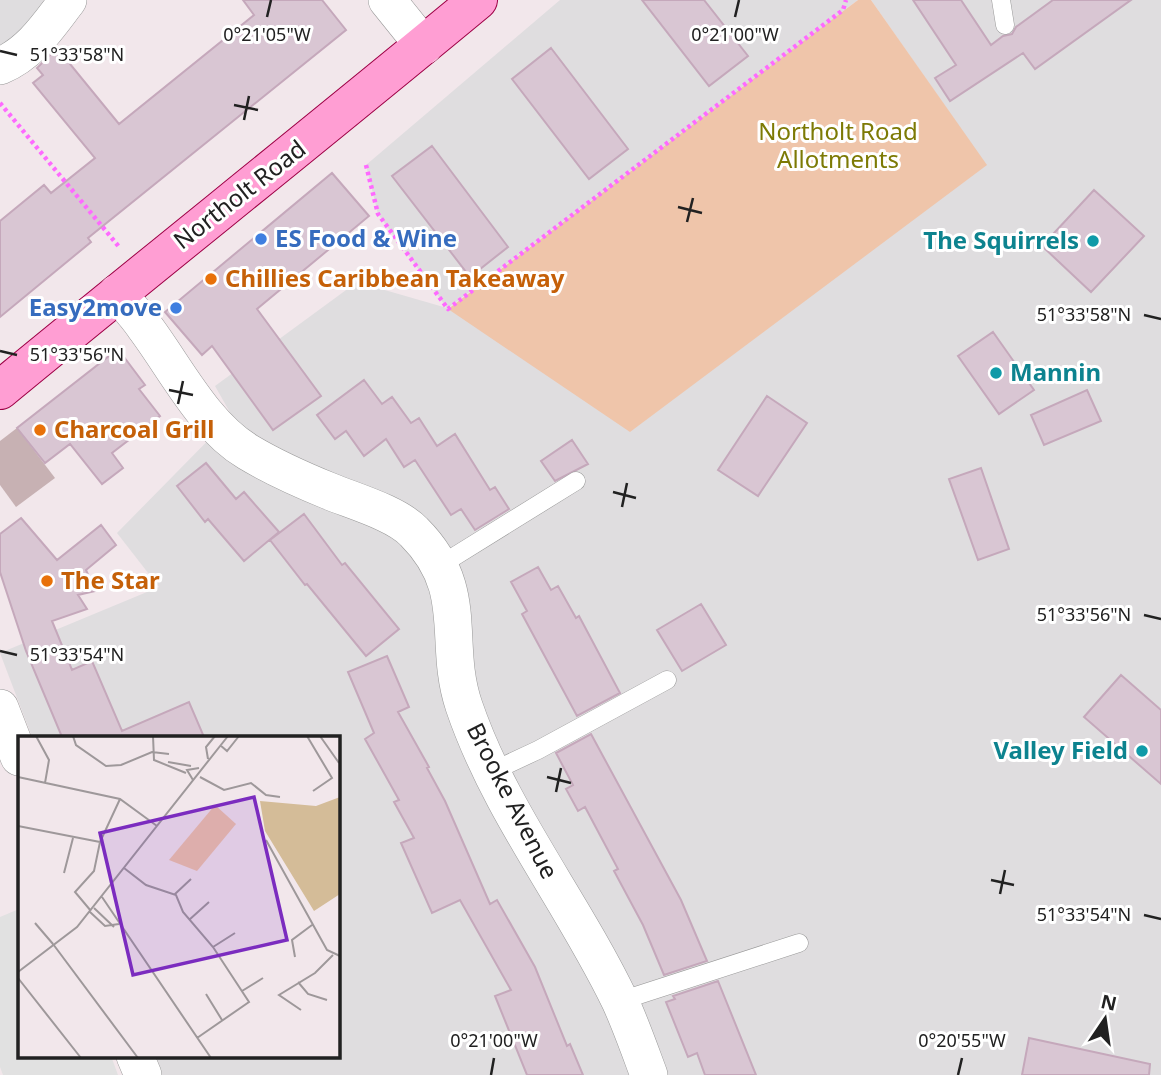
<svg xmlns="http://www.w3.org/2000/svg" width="1161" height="1075" font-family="'Noto Sans',sans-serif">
<rect width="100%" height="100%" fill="#f2e7eb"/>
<path fill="#dfdddf" d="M0,0H44L0,73Z
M560,0H858L448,308L986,165L871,0H1161V1075H160L153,1056H338V737H32L0,653L159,587L117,533L232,416L215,386L357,282L447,308L378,214L366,165Z"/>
<path fill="#c7b1b3" d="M17,428L55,478L16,507L0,485V441Z"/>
<path fill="#efc5aa" d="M858,0H871L987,165L630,432L448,309Z"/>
<path fill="#e1e1e1" d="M19,909V1056H111L118,1075H3L0,1067V917Z"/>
<path fill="#d9c6d3" stroke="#c5a8bb" stroke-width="2" d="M243,0H322L346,30L88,238L91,242L0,317V221L44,185L51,193L95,158L33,83L43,75L37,68L57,48L119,124L254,15Z
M642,0H704L748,56L709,86Z
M913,0H961L991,45L1003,36L1012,34L1016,27L1053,0H1131L1035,69L1023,53L950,101L935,78L956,65Z
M551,48L628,149L589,179L512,79Z
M432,146L508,247L470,277L392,176Z
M332,173L369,216L257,309L321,396L273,430L212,346L202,355L165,312Z
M1094,190L1144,236L1091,292L1042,246Z
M993,332L1034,390L999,414L958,356Z
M118,349L145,385L139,389L160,416L112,453L123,468L102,484L70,444L45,463L17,428Z
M364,380L382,404L392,397L411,423L419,418L437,446L455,434L490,490L495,487L509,509L475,530L461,509L451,515L415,460L404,467L386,439L364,456L346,431L335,439L317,415Z
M1087,390L1101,421L1044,445L1031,415Z
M767,396L807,423L758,496L718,470Z
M572,440L588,464L555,481L541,461Z
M206,463L236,499L244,492L279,532L244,561L208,519L205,522L177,486Z
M981,468L1009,549L978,560L949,479Z
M304,514L342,565L345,563L399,629L366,656L307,584L305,585L270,540Z
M21,518L57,560L101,525L116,545L86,570L95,591L78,595L87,609L52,621L72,670L92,661L122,731L189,702L204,737H62L26,651L0,572V534Z
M538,567L551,590L558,586L576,618L579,616L620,693L577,716L522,614L527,611L511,582Z
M701,604L726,645L682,671L657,630Z
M387,656L409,707L398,712L429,767L427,768L445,801L490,904L497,900L535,967L567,1046L570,1044L583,1075H527L495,996L511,990L460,900L432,913L401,843L414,838L394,802L399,800L365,739L374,733L348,672Z
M1121,675L1161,710V784L1084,717Z
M591,734L681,900L707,961L664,975L643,925L614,871L618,869L585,807L578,811L566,789L573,785L556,753Z
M718,981L756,1075H705L697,1053L688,1057L666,1002L675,999L673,996Z
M1029,1038L1150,1064L1149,1075H1022Z"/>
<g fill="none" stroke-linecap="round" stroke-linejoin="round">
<g stroke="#989898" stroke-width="19">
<path id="service" d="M1001,0L1005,25
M439,566L576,481
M491,772L538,750L667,680
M620,1001L799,943"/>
</g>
<g stroke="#989898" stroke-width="38">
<path id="minor" d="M387,0L424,46
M0,66C31,53 48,26 68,0
M117,293C126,304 136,314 144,326C175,367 203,425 248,452C273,467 302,480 329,491C353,501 396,513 414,532C472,590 442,641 464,706C500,812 572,901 620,1001C631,1025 640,1051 649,1075
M0,708L19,757
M135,1056L143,1075"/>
</g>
<g stroke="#9d0045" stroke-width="40">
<path id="primary" d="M0,390C159,259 320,131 478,0"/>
</g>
<path stroke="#fe6aff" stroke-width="4.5" stroke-dasharray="3.5 3.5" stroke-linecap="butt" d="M0,103L120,248
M366,165L378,214L448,309L843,10L846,0"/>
<use href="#service" stroke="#fff" stroke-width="18"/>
<use href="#minor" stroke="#fff" stroke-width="37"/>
<use href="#primary" stroke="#ff9ed3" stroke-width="38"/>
</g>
<path fill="none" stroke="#212121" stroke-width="2.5" d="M267,17L271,0M735,17L739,0M0,51L17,55M234,105L258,110M244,120L249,96M678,207L702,213M687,222L693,198M1144,315L1161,319M0,351L17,355M169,390L193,395M178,404L183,381M613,492L636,498M622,507L627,483M1144,615L1161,619M0,651L17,655M547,777L571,783M556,792L561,768M991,880L1014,885M1000,894L1005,870M1144,915L1161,919M491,1075L494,1058M958,1075L962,1058"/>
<g fill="#3f7fe0" stroke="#fff" stroke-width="2.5">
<circle cx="261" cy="239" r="7"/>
<circle cx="176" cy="308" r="7"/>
</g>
<g fill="#0f9aa8" stroke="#fff" stroke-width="2.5">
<circle cx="1093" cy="241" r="7"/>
<circle cx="996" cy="373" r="7"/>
<circle cx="1142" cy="751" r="7"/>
</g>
<g fill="#e8710a" stroke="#fff" stroke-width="2.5">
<circle cx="211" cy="279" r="7"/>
<circle cx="40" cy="430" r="7"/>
<circle cx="47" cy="581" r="7"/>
</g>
<g text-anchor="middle" stroke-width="6" stroke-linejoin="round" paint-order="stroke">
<g font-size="24" fill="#7d7a05" stroke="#fff">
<text x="838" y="140">Northolt Road<tspan x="838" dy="28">Allotments</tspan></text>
</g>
<g font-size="24" fill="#212121" stroke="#fff">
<text transform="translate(240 195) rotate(-38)" y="8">Northolt Road</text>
<text transform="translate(512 801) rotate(63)" y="8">Brooke Avenue</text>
</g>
<g font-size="24" font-weight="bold" fill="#366cbe" stroke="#fff" text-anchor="start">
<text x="275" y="247">ES Food &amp; Wine</text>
<text x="162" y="316" text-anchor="end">Easy2move</text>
</g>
<g font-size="24" font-weight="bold" fill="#0d838f" stroke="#fff" text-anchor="end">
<text x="1079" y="249">The Squirrels</text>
<text x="1010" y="381" text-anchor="start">Mannin</text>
<text x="1128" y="759">Valley Field</text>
</g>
<g font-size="24" font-weight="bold" fill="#c56008" stroke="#fff" text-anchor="start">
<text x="225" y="287">Chillies Caribbean Takeaway</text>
<text x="54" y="438">Charcoal Grill</text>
<text x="61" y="589">The Star</text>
</g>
</g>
<g transform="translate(18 736)">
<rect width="322" height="322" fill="#f2e7eb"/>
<path d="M197,69L218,88L179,135L151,124Z" fill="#efc5aa"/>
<path d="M322,61V158L296,175L247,95L242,65L298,70Z" fill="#d4bc98"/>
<path fill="none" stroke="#9e989a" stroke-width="2" d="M18,0L31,24L27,47M55,0L58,9L88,30L103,29L134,16L151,18M135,0L136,24L168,37M289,0L314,42L295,55M302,0L321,27M202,9L209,15L221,0M190,23L188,11L197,0M150,26L173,30M0,41L102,63L139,90M182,41L206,54L233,47L248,59L262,61M175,44L169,34L181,32M0,90L82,106M248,104L309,214L322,220M106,132L128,149L158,159L165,176L195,211L231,266L179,302M46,137L55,102M157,158L173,143M84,161L193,322M76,172L96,191M73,175L57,156L76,135L82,106L102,63M72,176L87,190L101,188M171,184L191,166M17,187L35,208M35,208L120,322M195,211L217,197M277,221L274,204L294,189M0,236L59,191L210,0M0,242L63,322M280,246L290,258L309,264M224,255L245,242M188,258L204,284M283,274L261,259L297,237L315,219"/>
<path fill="#7b2cbf" fill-opacity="0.15" stroke="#7b2cbf" stroke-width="3.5" d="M236,61L269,204L115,239L82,97Z"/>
<rect width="322" height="322" fill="none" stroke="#212121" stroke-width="3.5"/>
</g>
<g font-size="18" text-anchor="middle" fill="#212121" stroke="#fff" stroke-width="6" stroke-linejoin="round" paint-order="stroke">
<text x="267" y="41">0°21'05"W</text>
<text x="735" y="41">0°21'00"W</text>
<text x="77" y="61">51°33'58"N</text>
<text x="1084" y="321">51°33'58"N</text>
<text x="77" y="361">51°33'56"N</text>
<text x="1084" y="621">51°33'56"N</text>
<text x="77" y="661">51°33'54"N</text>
<text x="1084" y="921">51°33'54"N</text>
<text x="494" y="1047">0°21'00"W</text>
<text x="962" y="1047">0°20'55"W</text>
</g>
<g transform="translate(1105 1019) rotate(13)" stroke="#ffffff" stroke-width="5" paint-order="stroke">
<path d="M0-5L12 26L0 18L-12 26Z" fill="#212121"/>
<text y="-10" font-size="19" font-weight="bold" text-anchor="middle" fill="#212121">N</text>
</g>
</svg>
